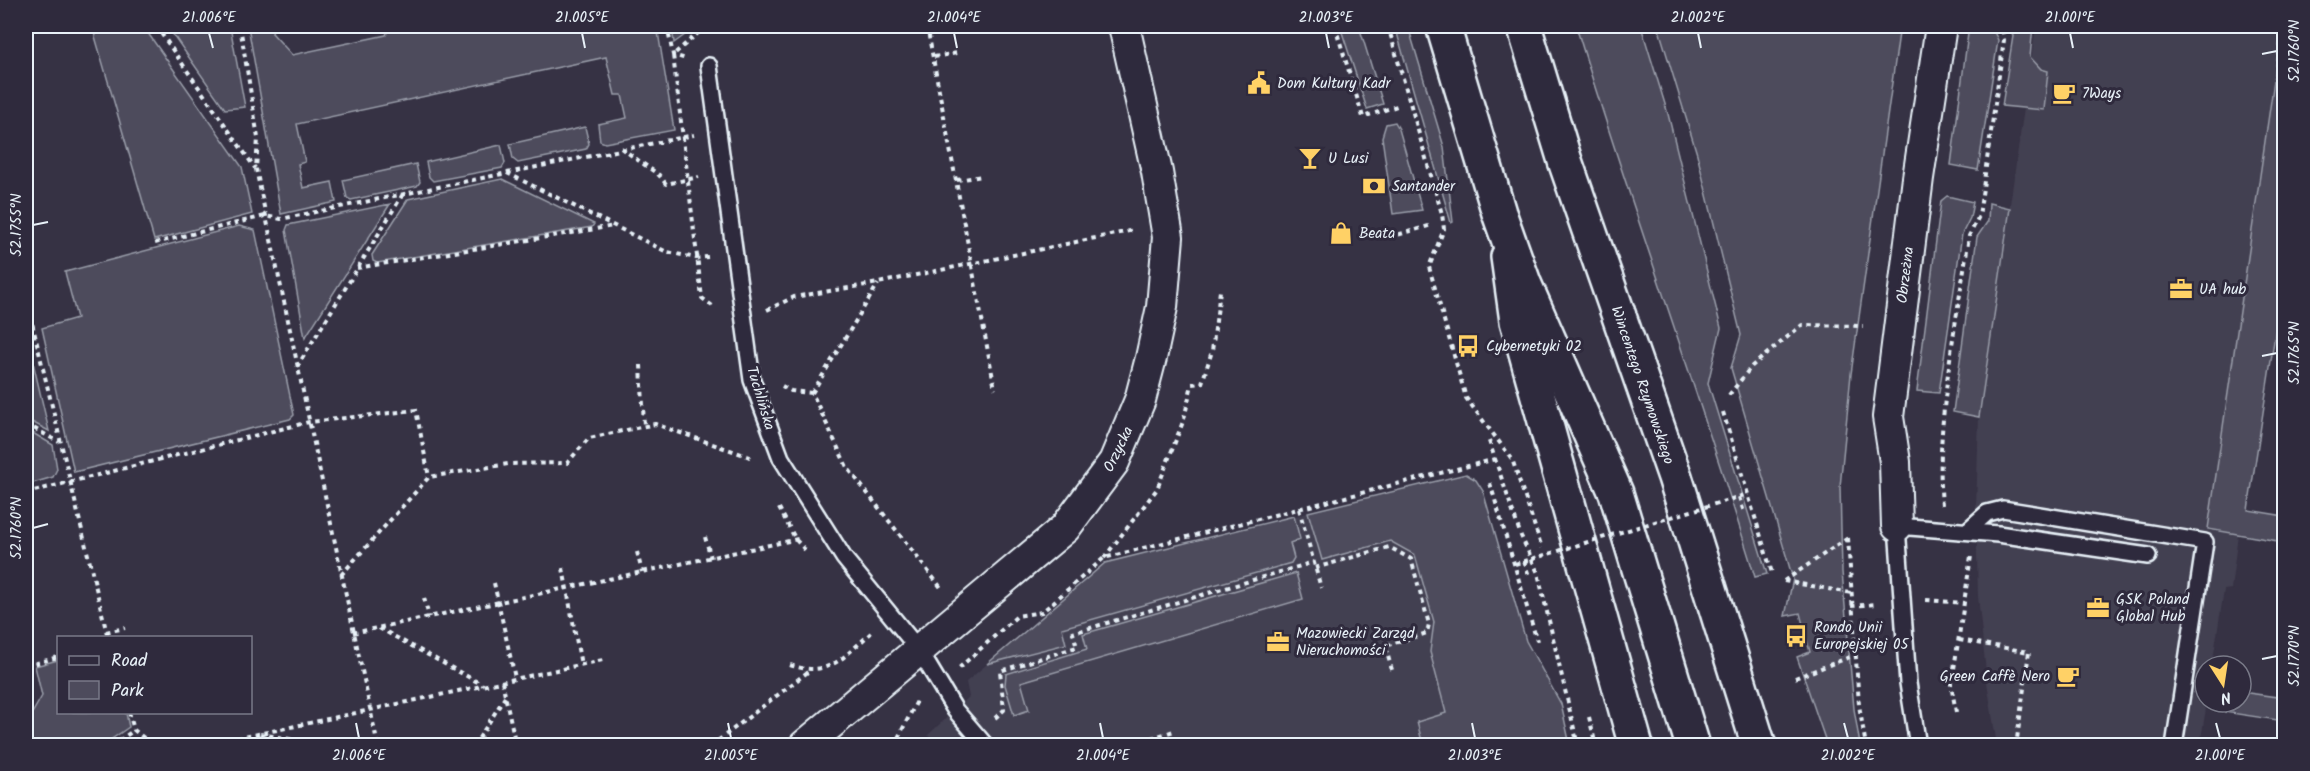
<svg xmlns="http://www.w3.org/2000/svg" width="2310" height="771" font-family="Kalam,sans-serif">
<rect width="100%" height="100%" fill="#363244"/>
<filter id="ink" filterUnits="userSpaceOnUse"><feTurbulence type="fractalNoise" baseFrequency=".0167" numOctaves="2"/><feDisplacementMap in="SourceGraphic" scale="12" xChannelSelector="R" yChannelSelector="G"/><feConvolveMatrix kernelMatrix="1 2 1 2 8 2 1 2 1" color-interpolation-filters="sRGB"/></filter>
<g filter="url(#ink)">
<path fill="#433f51" d="M2036,26H2282L2208,529L2238,534L2231,589L2224,590L2212,666H2205L2207,702L2200,745L1997,746L1987,682L1978,596L1976,509L1979,417Z
M1466,474L1545,745L935,746L928,735L969,697L966,682L1105,563Z"/>
<path fill="#4d4b5c" stroke="#9a9eaa" stroke-width="1.5" d="M92,26H143L242,167L252,214L154,240Z
M167,26H230L245,107L225,109Z
M248,26H274L272,33L292,55L386,35L390,26H657L674,130L605,143L600,141L598,124L627,118L622,95H615L606,57L297,124L305,162L298,164L303,188L332,182L336,202L281,214Z
M672,26H697L674,43Z
M1340,26H1359L1383,104L1367,109Z
M1395,26H1408L1444,147L1453,222L1451,223Z
M1576,26H1641L1668,114L1721,328L1708,383L1767,574L1755,577C1699,392 1632,211 1576,26Z
M1658,26H1900L1851,374L1840,487L1842,572L1854,709L1860,745H1827L1797,657L1810,652L1800,613L1785,616L1793,579L1731,368L1741,335L1697,154Z
M1969,26H1991L1998,40L1978,170L1951,165Z
M2010,26H2033L2030,57L2041,69L2048,71L2044,110L2002,106L2013,36Z
M2282,26H2284V276L2248,510L2284,516V542L2208,529Z
M1395,122L1399,129L1422,210L1393,214L1382,137L1386,124Z
M585,127L589,144L586,149L518,163L513,159L510,144Z
M501,145L505,163L502,168L433,181L429,177L426,162Z
M416,164L420,182L417,186L351,200L347,198L343,180Z
M502,179L594,224L592,227L377,263L373,261L372,255L408,199Z
M1947,196L1973,202L1970,218L1962,234L1939,393L1917,391L1941,201Z
M1989,203L2010,208L1979,417L1953,412L1977,237L1988,221Z
M390,204L305,338L286,230L288,225Z
M239,226L255,230L294,415L290,419L74,472L42,328L77,318L65,272Z
M26,332L49,431L26,419Z
M26,429L53,445L57,469L53,477L26,485Z
M1466,474L1476,480L1483,491L1526,641L1561,704L1570,745H1423L1417,722L1446,713L1430,652L1434,622L1415,555L1390,541L1322,560L1308,512Z
M1294,516L1300,539L1290,543L1294,558L1291,563L1062,628L1066,644L987,664L1105,563Z
M1296,573L1303,599L1021,682L1029,710L1014,715L1005,685L1006,674L1087,649L1083,634Z
M58,660V712L126,713L129,727L103,745L26,744V724L42,696L35,666Z
M2241,692L2284,698V721L2224,712L2226,702H2241Z"/>
<g fill="none" stroke-linecap="round" stroke-linejoin="round">
<g stroke="#e8f1f8" stroke-width="20">
<path id="service" d="M709,66L752,380L781,458L844,558L919,650L955,710L986,746
M1967,531L1987,513L2003,509L2205,542L2174,746
M1918,746L1908,683L1897,526L1998,534L2148,556"/>
</g>
<g stroke="#e8f1f8" stroke-width="34">
<path id="minor" d="M1897,526L1895,462L1888,417L1918,178L1941,26
M804,746L1065,528L1114,462L1140,400L1151,358L1162,307L1168,237L1157,172L1124,26"/>
</g>
<g stroke="#e8f1f8" stroke-width="38">
<path id="secondary" d="M1508,257L1517,321L1636,746"/>
</g>
<g stroke="#e8f1f8" stroke-width="38">
<path id="primary" d="M1443,26L1499,213L1524,283L1616,493L1693,746
M1524,26L1565,161L1675,477L1759,746"/>
</g>
<path stroke="#e8f1f8" stroke-width="4" stroke-dasharray="4.5 4.5" stroke-linecap="butt" d="M156,26L255,168
M240,26L258,138L256,169L378,746
M667,26L673,55L686,59
M706,26L673,55L702,298L715,308
M927,26L995,389
M1335,26L1363,117L1397,106
M1388,26L1442,214L1444,229L1429,267L1466,398L1512,459L1542,548
M934,57L957,53
M621,148L659,175L666,184L699,177
M507,173L667,252L696,258L708,257
M957,180L983,176
M1390,237L1432,225
M155,243L265,216L281,219L694,135
M357,268L614,226
M26,298L108,638
M767,310L794,297L878,283L1134,230
M641,365L644,426
M297,367L403,194
M782,386L791,391L812,393L847,467L942,589
M812,393L878,284
M1729,395L1752,366L1802,325L1863,326
M1723,412L1772,573
M26,424L59,442
M1489,441L1521,536L1538,573L1578,746
M1490,483L1537,641
M26,493L309,422L416,410L429,477
M1739,497L1744,512
M1942,505C1935,421 1957,321 1969,236L1979,216L2004,40L2002,26
M779,508L796,540L807,552
M1299,509L1321,588
M705,537L711,558
M1848,538L1859,705L1866,746
M637,552L642,572
M1104,558L1157,489L1184,419L1192,384L1202,383L1212,351L1220,291
M1524,561L1529,576
M563,568L581,665
M1315,568L1389,547L1411,559L1429,624L1427,633L1385,646L1392,670
M341,575L429,477L508,464L567,463L589,438L655,424L753,458
M1784,581L1848,538
M1784,581L1851,593
M494,583L515,678
M424,598L429,617
M1926,600L1964,603
M1851,606L1877,604
M379,628L483,685
M106,632L125,628
M353,633L798,539
M1959,640L2029,652L2016,746
M790,665C830,678 843,657 871,633
M26,666L58,657
M959,668L1017,616L1042,612L1104,558L1496,459
M1795,678L1855,655
M502,681L516,746
M129,712L134,730L154,746
M1956,712L1950,679L1954,669L1971,556
M1589,717L1596,746
M995,718L1004,710L1000,671L1077,647L1073,633L1314,562
M260,734L332,746
M112,746L134,730
M202,746L603,660
M474,746L505,697
M711,746L809,671
M894,746L918,699
M1125,746L1174,731"/>
<use href="#service" stroke="#2f2a3d" stroke-width="15"/>
<use href="#minor" stroke="#2f2a3d" stroke-width="30"/>
<use href="#secondary" stroke="#2f2a3d" stroke-width="33"/>
<use href="#primary" stroke="#2f2a3d" stroke-width="33"/>
<path stroke="#e8f1f8" stroke-width="4" stroke-dasharray="4.5 4.5" stroke-linecap="butt" d="M1515,564L1748,494"/>
</g>
</g>
<path fill="none" stroke="#e8f1f8" stroke-width="2" d="M209,33L213,48M582,33L585,48M954,33L957,48M1326,33L1329,48M1698,33L1701,48M2070,33L2073,48M2262,54L2277,51M33,225L48,222M2262,356L2277,353M33,528L48,524M2262,659L2277,656M356,723L359,738M728,723L731,738M1100,723L1103,738M1472,723L1475,738M1844,723L1848,738M2216,723L2220,738"/>
<defs>
<g id="civic-bare" transform="scale(1.8)"><path d="M-.6-6.5H3V-4.5H.6V-3L4-1V1h2V6H-6V1h2V-1L-.6-3ZM-1.2 2.5V6h2.4V2.5Z" fill="#ffd166" stroke="#2f2a3d" stroke-width="2.5" paint-order="stroke"/></g>
<g id="cafe-bare" transform="scale(1.8)"><path d="M-5.5-4.5H6V0H3Q3 3.5 0 3.5H-2.5Q-5.5 3.5-5.5 0ZM3-3.2v2h1.7v-2ZM-6 4.5H4V6H-6Z" fill="#ffd166" stroke="#2f2a3d" stroke-width="2.5" paint-order="stroke"/></g>
<g id="bar-bare" transform="scale(1.8)"><path d="M-6-5H6L.8 .8V4.5H3.5V6h-7V4.5H-.8V.8Z" fill="#ffd166" stroke="#2f2a3d" stroke-width="2.5" paint-order="stroke"/></g>
<g id="bank-bare" transform="scale(1.8)"><path d="M-6-4H6V4H-6ZM0-2.3a2.3 2.3 0 1 0 0 4.6a2.3 2.3 0 1 0 0-4.6Z" fill="#ffd166" stroke="#2f2a3d" stroke-width="2.5" paint-order="stroke"/></g>
<g id="shop-bare" transform="scale(1.8)"><path d="M-5-2.5h2.3a2.7 3.5 0 0 1 5.4 0H5L5.5 6h-11ZM-1.5-2.5h3a1.5 2.3 0 0 0-3 0Z" fill="#ffd166" stroke="#2f2a3d" stroke-width="2.5" paint-order="stroke"/></g>
<g id="office-bare" transform="scale(1.8)"><path d="M-6-3h4V-5.5h4V-3h4V5H-6ZM-1-4.5V-3h2v-1.5ZM-6 0V1H6V0Z" fill="#ffd166" stroke="#2f2a3d" stroke-width="2.5" paint-order="stroke"/></g>
<g id="bus-bare" transform="scale(1.8)"><path d="M-5-6H5V4H4V6H2V4H-2V6H-4V4H-5ZM-3.5-4V0h7V-4ZM-3.5 1.2v1.5H-2V1.2ZM2 1.2v1.5H3.5V1.2Z" fill="#ffd166" stroke="#2f2a3d" stroke-width="2.5" paint-order="stroke"/></g>
</defs>
<g fill-rule="evenodd">
<use href="#civic-bare" x="1259" y="83"/>
<use href="#cafe-bare" x="2064" y="93"/>
<use href="#bar-bare" x="1310" y="158"/>
<use href="#bank-bare" x="1374" y="186"/>
<use href="#shop-bare" x="1341" y="233"/>
<use href="#office-bare" x="2181" y="289"/>
<use href="#bus-bare" x="1468" y="346"/>
<use href="#office-bare" x="2098" y="608"/>
<use href="#bus-bare" x="1796" y="636"/>
<use href="#office-bare" x="1278" y="642"/>
<use href="#cafe-bare" x="2068" y="676"/>
</g>
<g text-anchor="middle" stroke-width="6" stroke-linejoin="round" paint-order="stroke">
<g font-size="15" fill="#e8f1f8" stroke="#2f2a3d" text-anchor="start">
<text x="1277" y="88">Dom Kultury Kadr</text>
<text x="2082" y="98">7Ways</text>
<text x="1328" y="163">U Lusi</text>
<text x="1392" y="191">Santander</text>
<text x="1359" y="238">Beata</text>
<text x="2199" y="294">UA hub</text>
<text x="1486" y="351">Cybernetyki 02</text>
<text x="2116" y="604">GSK Poland<tspan x="2116" dy="17">Global Hub</tspan></text>
<text x="1814" y="632">Rondo Unii<tspan x="1814" dy="17">Europejskiej 05</tspan></text>
<text x="1296" y="638">Mazowiecki Zarząd<tspan x="1296" dy="17">Nieruchomości</tspan></text>
<text x="2050" y="681" text-anchor="end">Green Caffè Nero</text>
</g>
<g font-size="15" fill="#e8f1f8" stroke="#2f2a3d">
<text transform="translate(1905 275) rotate(-83)" y="5">Obrzeżna</text>
<text transform="translate(1643 385) rotate(71)" y="5">Wincentego Rzymowskiego</text>
<text transform="translate(761 398) rotate(73)" y="5">Tuchlińska</text>
<text transform="translate(1118 449) rotate(-64)" y="5">Orzycka</text>
</g>
</g>
<rect width="2310" height="771" fill="none" stroke="#2f2a3d" stroke-width="66"/>
<rect x="57" y="636" width="195" height="78" fill="#2f2a3d" stroke="#797a88" stroke-width="1.5"/>
<rect x="69" y="656" width="30" height="9" fill="#2f2a3d" stroke="#797a88" stroke-width="1.5"/>
<text x="111" y="666" font-size="18" fill="#e8f1f8">Road</text>
<rect x="69" y="681" width="30" height="18" fill="#4d4b5c" stroke="#797a88" stroke-width="1.5"/>
<text x="111" y="696" font-size="18" fill="#e8f1f8">Park</text>
<g transform="translate(2223 684) rotate(168)"><circle r="28" fill="#2f2a3d" stroke="#797a88" stroke-width="1.5"/>
<path d="M0-4.5L10 22L0 15L-10 22Z" fill="#ffd166"/>
<text y="-9" font-size="16" font-weight="bold" text-anchor="middle" fill="#e8f1f8">N</text>
</g>
<rect x="33" y="33" width="2244" height="705" fill="none" stroke="#e8f1f8" stroke-width="2"/>
<g font-size="15" text-anchor="middle" fill="#e8f1f8">
<text x="209" y="22">21.006°E</text>
<text x="582" y="22">21.005°E</text>
<text x="954" y="22">21.004°E</text>
<text x="1326" y="22">21.003°E</text>
<text x="1698" y="22">21.002°E</text>
<text x="2070" y="22">21.001°E</text>
<text transform="translate(2294 51) rotate(-90)" y="5">52.1760°N</text>
<text transform="translate(16 225) rotate(-90)" y="5">52.1755°N</text>
<text transform="translate(2294 353) rotate(-90)" y="5">52.1765°N</text>
<text transform="translate(16 528) rotate(-90)" y="5">52.1760°N</text>
<text transform="translate(2294 656) rotate(-90)" y="5">52.1770°N</text>
<text x="359" y="760">21.006°E</text>
<text x="731" y="760">21.005°E</text>
<text x="1103" y="760">21.004°E</text>
<text x="1475" y="760">21.003°E</text>
<text x="1848" y="760">21.002°E</text>
<text x="2220" y="760">21.001°E</text>
</g>
</svg>
